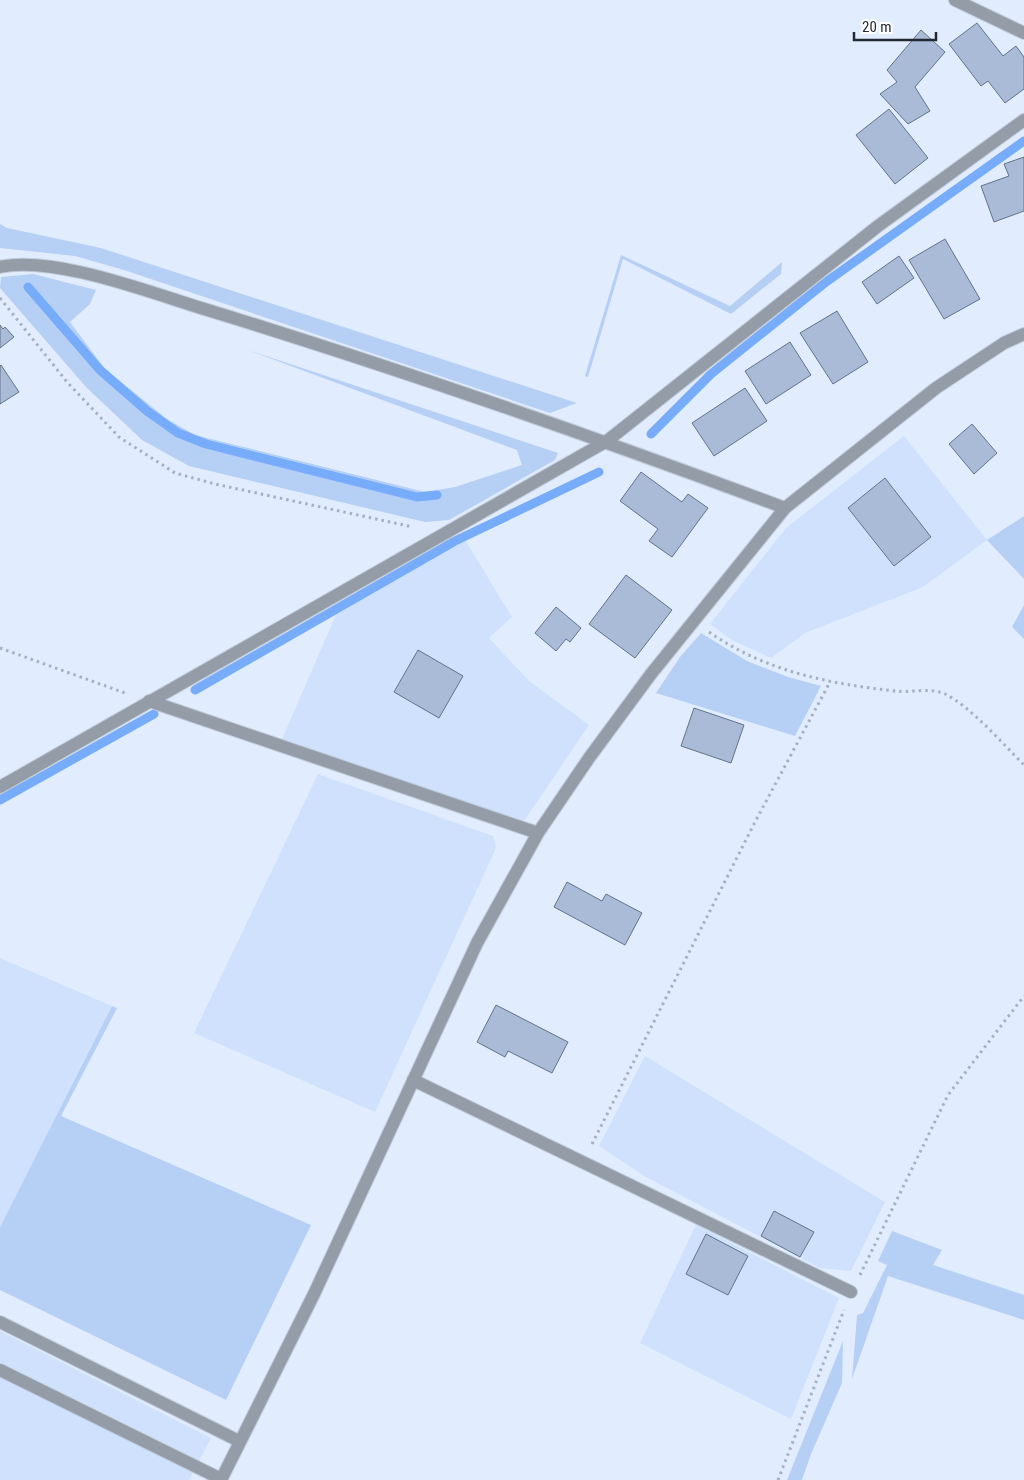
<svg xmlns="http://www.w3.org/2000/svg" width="1024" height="1480" font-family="'Roboto Condensed',sans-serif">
<rect width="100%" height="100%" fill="#e1edfe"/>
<path fill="#cfe1fd" d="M904,436L987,540L923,587L805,633L771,658L732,640L710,624L786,528Z
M465,540L512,617L489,638L529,681L589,725L524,821L282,739L336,615Z
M318,774L493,836L496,848L375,1112L194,1033Z
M0,958L112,1006L0,1227Z
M645,1056L885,1202L851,1271L820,1268L646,1177L599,1146Z
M696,1225L839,1298L791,1419L640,1343Z
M0,1331L211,1438L189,1480H0Z"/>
<path fill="#b6cff5" d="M0,224L7,228L101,248L577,403L550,413L124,270L75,256L0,248Z
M621,255L730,306L782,262L781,274L731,314L623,259L588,377L585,376Z
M33,274L96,290L90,304L70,322L105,369L167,419L195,435L425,492L455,487L522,465L517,450L245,349L558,453L555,460L449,520L425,522L189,466L142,440L86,387L0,288L1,277Z
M1024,516V579L987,540Z
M1024,605V639L1012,627Z
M701,633L747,661L788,677L821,686L795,736L656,693L680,657Z
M112,1006L117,1008L61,1116L311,1225L226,1400L0,1290V1227Z
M892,1231L942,1250L933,1265L1024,1295V1320L888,1276L852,1379L857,1315L863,1313L887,1265L878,1261Z
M843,1341L842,1383L811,1454L802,1480H787Z"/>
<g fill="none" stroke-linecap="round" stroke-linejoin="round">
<path stroke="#77acfb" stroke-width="9" d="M28,287L100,370L147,411L178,433L206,444L417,497L437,495
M651,434L711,374L826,282L1024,141
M195,690L455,541L599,472
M0,800L154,714"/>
</g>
<path fill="#a9bbd6" stroke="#62738c" d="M977,23L1003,56L1016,46L1024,57V89L1005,103L988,81L981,86L949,44Z
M921,30L945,52L915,87L930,111L908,124L880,94L897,82L887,70Z
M889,109L928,158L895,184L856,135Z
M1024,157V211L994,222L981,186L1009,176L1004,164Z
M945,239L980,299L944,319L909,260Z
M899,256L914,278L877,304L862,282Z
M837,311L868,362L833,384L800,333Z
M0,325L3,329L5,327L14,337L0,348Z
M790,342L811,375L766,404L745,371Z
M1,365L19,392L0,404V366Z
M745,388L767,421L714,456L692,423Z
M972,424L997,453L974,474L949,444Z
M641,472L682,502L688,494L708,508L672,557L649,541L658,529L620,501Z
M885,478L931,537L894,566L848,508Z
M626,575L672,610L635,658L589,624Z
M556,607L581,628L570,642L566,639L556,651L535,633Z
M418,650L463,676L439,718L394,692Z
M694,708L744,725L731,763L681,746Z
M567,882L602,901L606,894L642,913L625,945L554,907Z
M496,1005L568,1042L552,1073L508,1051L505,1057L477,1042Z
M774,1211L814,1232L800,1257L761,1236Z
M706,1234L748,1256L728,1295L686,1274Z"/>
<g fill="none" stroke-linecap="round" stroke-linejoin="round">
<g stroke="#bfcada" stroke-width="14">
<path id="minor" d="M955,0L1024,33
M0,267C52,255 149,292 201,308C398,368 592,436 785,508
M149,701L538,833
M0,787L607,441L878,226L1024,120
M413,1080L851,1292
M0,1322L239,1441
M0,1370L221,1479
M221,1480L314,1294L477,943L538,833L589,758L651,674L785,508L936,388L1004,343L1024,334"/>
</g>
<path stroke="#a6b0bf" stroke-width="3" stroke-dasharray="2.5 4" stroke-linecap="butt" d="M0,298L67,382L119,437L175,473L215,484L413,527
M709,632C765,671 829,684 896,691C911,693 929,687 945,694C970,706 1003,744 1024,765
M0,648L125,693
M592,1144L755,822L830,682
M860,1275L948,1095L1024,996
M778,1480L844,1310"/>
<use href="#minor" stroke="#949ca7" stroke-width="12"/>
</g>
<path d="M854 32v8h82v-8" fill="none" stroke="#222934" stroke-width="2.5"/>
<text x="862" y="32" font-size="15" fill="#222934" stroke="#ffffff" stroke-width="4" paint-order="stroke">20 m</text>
</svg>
